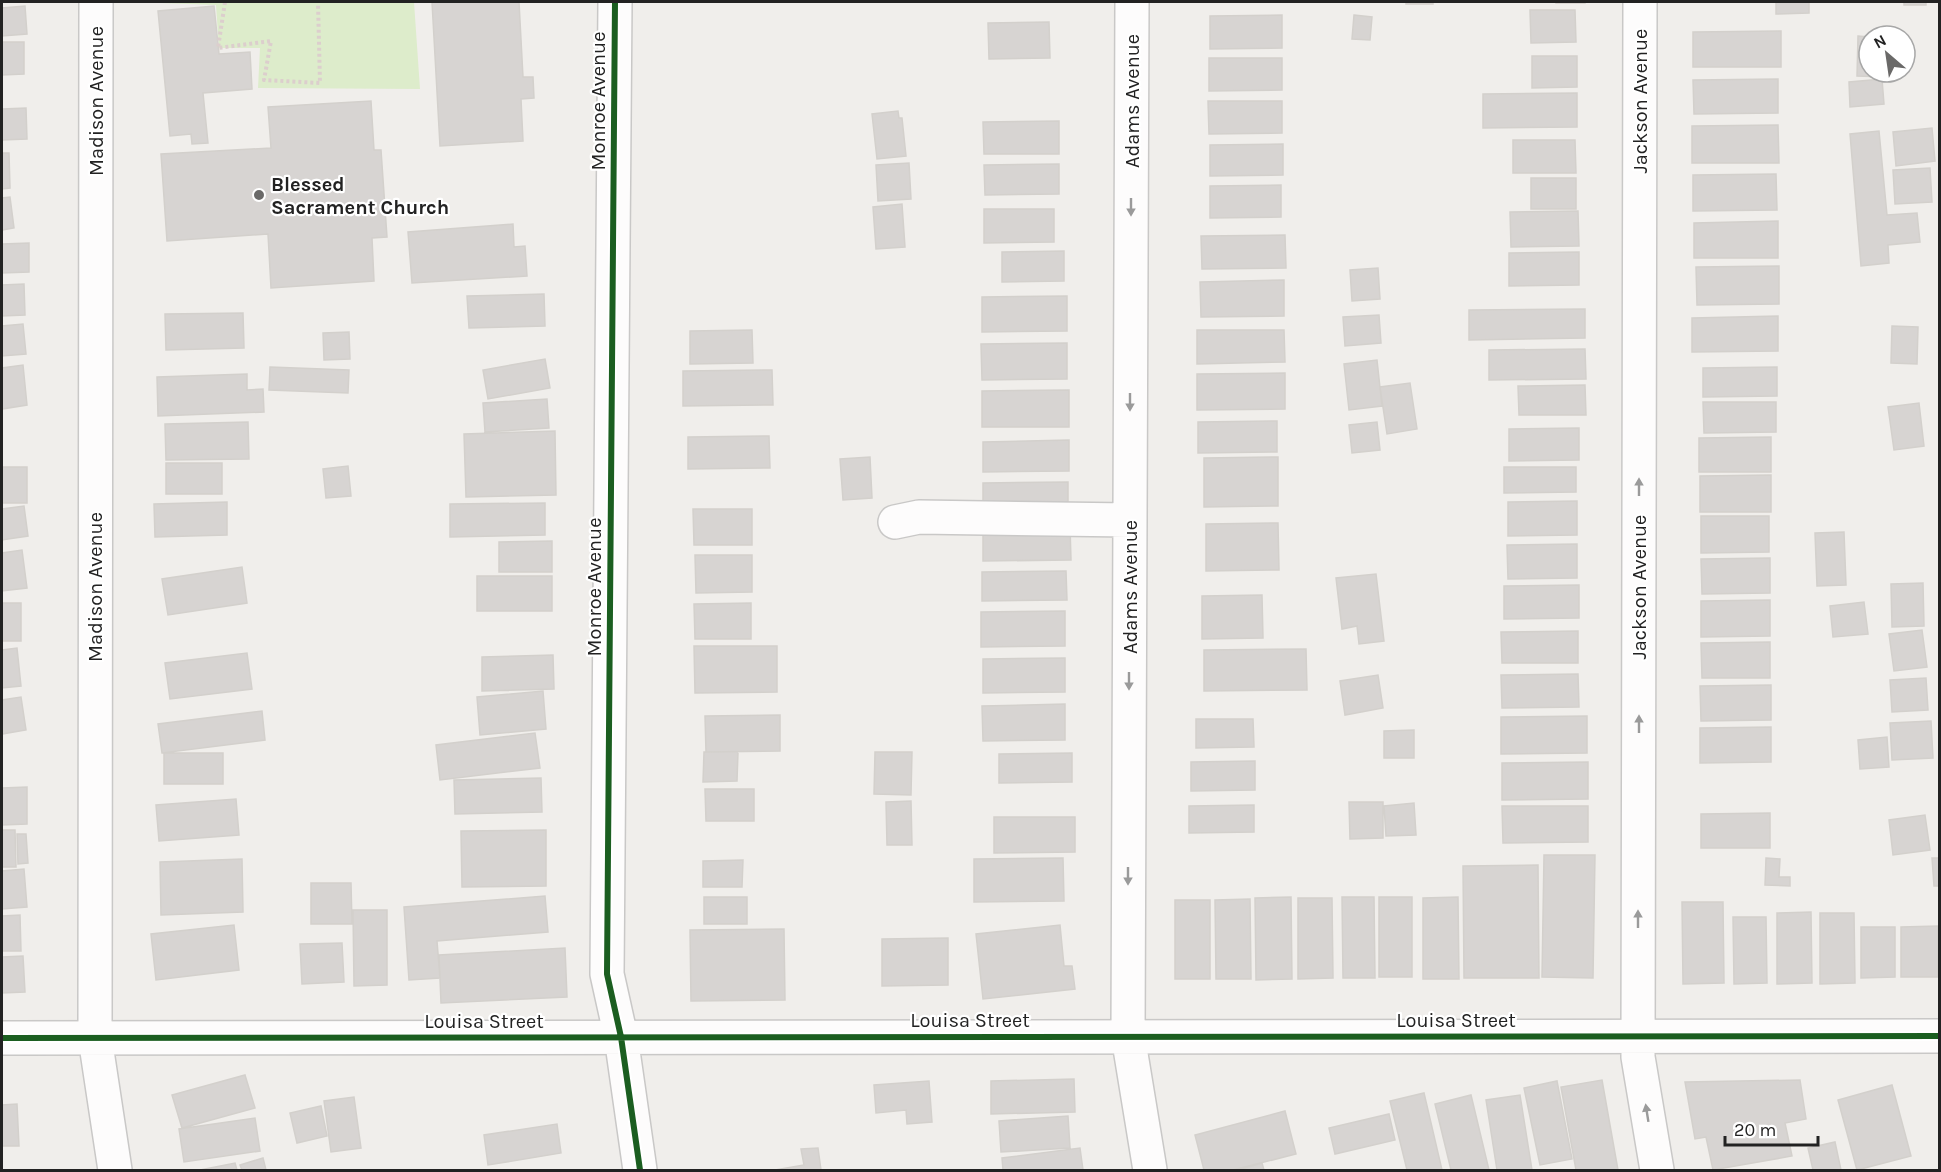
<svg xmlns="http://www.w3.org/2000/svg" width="1941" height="1172" font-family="Karla,sans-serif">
<rect width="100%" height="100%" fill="#f0eeeb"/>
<path fill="#ddeccb" d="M133,2H414L420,89L258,88L260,48H219L216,5Z"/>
<path fill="#d7d4d2" stroke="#d3d0cc" stroke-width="1.5" d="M432,2H519L523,77H533L534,98L521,99L523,141L440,146Z
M1406,2H1433V4H1406Z
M1556,2H1585V3H1556Z
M1776,2H1809V13L1776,14Z
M1904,2H1926V5H1904Z
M25,6L27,34L2,36V8Z
M214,6L219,54L250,52L252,89L203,93L208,143L192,144L191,134L170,136L158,11Z
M1530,10H1575L1576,42L1531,43Z
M1282,15V48L1210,49V16Z
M1354,15L1372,17L1370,40L1352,39Z
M1049,22L1050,58L989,59L988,23Z
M1781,31V67H1693V32Z
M1858,36L1869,37V72H1886V77L1857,76Z
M2,42H24V74L2,75Z
M1532,56H1577V87L1532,88Z
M1209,58H1282V90L1209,91Z
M1778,79V113L1694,114L1693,80Z
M1882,79L1884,104L1850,107L1849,82Z
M1577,93V127L1483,128V94Z
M371,101L374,150H381L387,237L372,238L374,281L271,288L268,234L167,241L161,154L271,148L268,107Z
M1208,101H1282V133L1209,134Z
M26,108L27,139L2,140V109Z
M898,111L899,118H902L906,156L877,159L872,114Z
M1059,121V154H984L983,122Z
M1778,125L1779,163H1692V126Z
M1932,128L1935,161L1896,166L1893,132Z
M1879,131L1887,215L1917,213L1920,242L1888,245L1889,263L1861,266L1850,134Z
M1513,140H1575L1576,173H1513Z
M1283,144V175L1210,176V145Z
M2,153H9L10,188L2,189Z
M909,163L911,199L878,201L876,165Z
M1059,164V194L985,195L984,165Z
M1930,168L1932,202L1895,204L1893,170Z
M1776,174L1777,210L1693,211V175Z
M1531,178H1576V209H1531Z
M1281,185V217L1210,218V186Z
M10,197L14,228L2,230V198Z
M902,204L905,247L876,249L873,207Z
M984,209H1054V242L984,243Z
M1578,211L1579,246L1511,247L1510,212Z
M1778,221V258H1694V223Z
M513,224L514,247L525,246L527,276L412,283L408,232Z
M1285,235L1286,268L1202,269L1201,236Z
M29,243V272L2,273V244Z
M1064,251V281L1002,282V252Z
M1579,252V285L1509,286V253Z
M1779,266V304L1697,305L1696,267Z
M1378,268L1380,299L1352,301L1350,270Z
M1284,280V316L1201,317L1200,282Z
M24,284L25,315L2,316V285Z
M544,294L545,326L469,328L467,296Z
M1067,296V331L982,332V297Z
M1585,309V338L1469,340V310Z
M243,313L244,348L166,350L165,314Z
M1379,315L1381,343L1345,346L1343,317Z
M1778,316V351L1692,352V318Z
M23,324L26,354L2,356V326Z
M1892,326L1918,327L1917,364L1891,363Z
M752,330L753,363L690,364V331Z
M1197,330H1284L1285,362L1197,364Z
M349,332L350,359L324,360L323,333Z
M1067,343V379L982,380L981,344Z
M1585,349L1586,379L1489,380V350Z
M545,359L550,388L488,399L483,370Z
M1377,360L1382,406L1349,410L1344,364Z
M23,365L27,405L2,409V368Z
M270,367L349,370L348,393L269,390Z
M1777,367V396L1703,397V368Z
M772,370L773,405L683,406V371Z
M1285,373V409L1197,410V374Z
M247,374V390L263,389L264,412L158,416L157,377Z
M1410,383L1417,429L1387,434L1380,387Z
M1585,385L1586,415H1519L1518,386Z
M1069,390V427H982V391Z
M547,399L549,428L485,432L483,403Z
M1703,402H1776V432L1704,433Z
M1919,403L1924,446L1894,450L1888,407Z
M1277,421V452L1198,453V422Z
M248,422L249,459L166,460L165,424Z
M1377,422L1380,450L1352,453L1349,425Z
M1579,428V460L1509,461V429Z
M555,431L556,495L466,497L464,434Z
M769,436L770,468L688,469V437Z
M1771,437V472H1699V438Z
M1069,440V471L983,472V442Z
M870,457L872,498L843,500L840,459Z
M1278,457V506L1204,507V458Z
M166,463H222V494H166Z
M348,466L351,496L326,498L323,469Z
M2,467H27V503H2Z
M1504,467H1576V492L1504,493Z
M1771,475V512H1700V476Z
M1068,482V516L983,517V483Z
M1577,501V535L1508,536V502Z
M227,502V535L155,537L154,504Z
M545,503V535L450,537V504Z
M24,506L28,536L2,540V509Z
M693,509H752V545H694Z
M1701,516H1769V552L1701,553Z
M1278,523L1279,570L1206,571V524Z
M1070,526L1071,560L983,561V527Z
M1844,532L1846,585L1817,586L1815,533Z
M552,541V572H499V542Z
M1577,544V578L1508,579L1507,545Z
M22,550L27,588L2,591V553Z
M695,555H752V592L696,593Z
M1770,558V593L1702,594L1701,559Z
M242,567L247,603L168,615L162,579Z
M1066,571L1067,600L982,601V572Z
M1376,574L1384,641L1359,644L1357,626L1342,629L1336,578Z
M477,576H552V611H477Z
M1923,583L1924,626L1892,627L1891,584Z
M1579,585V618L1504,619V586Z
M1262,595L1263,638L1202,639V596Z
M1770,600V636L1701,637V601Z
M1864,602L1868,634L1833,637L1830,606Z
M2,603H21V641H2Z
M751,603V639H695L694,604Z
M1065,611V646L981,647V612Z
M1922,630L1927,667L1894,671L1889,634Z
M1578,631V663H1502L1501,632Z
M1770,642V678H1702L1701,643Z
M694,646H777V692L695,693Z
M17,648L21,686L2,688V650Z
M1306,649L1307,690L1204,691V650Z
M247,653L252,689L170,699L165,663Z
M553,655L554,689L482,691V657Z
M1065,658V692L983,693V659Z
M1578,674L1579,707L1502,708L1501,675Z
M1378,675L1383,708L1345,715L1340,681Z
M1926,678L1928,710L1892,712L1890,680Z
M1771,685V720L1701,721L1700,686Z
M543,691L546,729L480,735L477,697Z
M21,697L26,730L2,734V700Z
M1065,704V740L983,741L982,706Z
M262,711L265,740L162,753L158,724Z
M780,715V751L706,752L705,716Z
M1587,716V753L1501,754V717Z
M1196,719H1253L1254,747L1196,748Z
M1931,721L1933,758L1892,760L1890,723Z
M1771,727V762L1700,763V728Z
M1414,730V758H1384V731Z
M535,733L540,768L440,780L436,745Z
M1887,737L1889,767L1860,769L1858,740Z
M704,752H738L737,781L703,782Z
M875,752H912L911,795L874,794Z
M164,753H223V784H164Z
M1072,753V782L999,783V754Z
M1255,761V790L1191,791V762Z
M1588,762V799L1502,800V763Z
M541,778L542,812L455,814L454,780Z
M27,787V824L2,825V788Z
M705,789H754V821H706Z
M236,799L239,835L159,841L156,805Z
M911,801L912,845H887L886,802Z
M1349,802H1383V838L1350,839Z
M1414,803L1416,835L1386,836L1384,806Z
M1254,805V832L1189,833V806Z
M1502,806H1588V842L1503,843Z
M1770,813V848H1701V814Z
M1925,815L1930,850L1893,855L1889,820Z
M994,817H1075V852L994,853Z
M2,830H15L16,867H2Z
M546,830V886L462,887L461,831Z
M17,834H26L28,863L18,864Z
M1544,855H1595L1593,978L1542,977Z
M1063,858L1064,901L974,902V859Z
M1766,858L1780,859L1779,877H1790V886L1765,885Z
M1932,858H1940V886H1934Z
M242,859L243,912L161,915L160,862Z
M743,860L742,887H703V861Z
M1538,865L1539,978H1464L1463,866Z
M24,869L27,907L2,909V871Z
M311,883H351L352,924H311Z
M545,896L548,932L437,941L440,978L409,980L404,907Z
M704,897H747V924H704Z
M1291,897L1292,979L1256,980L1255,898Z
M1342,897H1374L1375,978H1343Z
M1379,897H1412V977H1379Z
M1458,897L1459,979H1423V898Z
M1298,898H1332L1333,978L1298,979Z
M1250,899L1251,979H1216L1215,900Z
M1175,900H1210V979H1175Z
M1682,902H1723L1724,983L1683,984Z
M353,910H387V985L354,986Z
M1811,912L1812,983L1777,984V913Z
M1820,913H1854L1855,983L1820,984Z
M20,915L21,951H2V916Z
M1733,917H1766L1767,983L1734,984Z
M234,925L239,970L156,980L151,934Z
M1060,925L1064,966H1072L1075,989L983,999L976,934Z
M1938,926V977H1901V927Z
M1861,927H1895V977L1861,978Z
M784,929L785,1000L691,1001L690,930Z
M948,938V985L882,986V939Z
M342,943L344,982L302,984L300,944Z
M565,948L567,997L441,1003L439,955Z
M23,956L25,992L2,993V957Z
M245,1075L255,1108L182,1128L172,1095Z
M1074,1079L1075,1112L991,1114V1081Z
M1602,1080L1618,1170H1576L1561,1087Z
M1800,1080L1806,1119L1785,1123L1792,1156L1713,1170L1706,1137L1695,1139L1685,1082Z
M929,1081L932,1122L907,1124L906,1110L876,1113L874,1085Z
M1557,1081L1572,1159L1540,1165L1524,1088Z
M1892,1085L1911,1156L1857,1170L1838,1100Z
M1424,1093L1442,1170H1407L1390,1101Z
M1471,1095L1489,1170H1451L1435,1104Z
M1520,1095L1532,1170H1497L1486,1100Z
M354,1097L361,1148L331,1152L324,1101Z
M17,1104L19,1146H2V1105Z
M321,1106L327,1136L297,1143L290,1113Z
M1285,1111L1296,1154L1233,1170H1204L1195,1135Z
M1389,1114L1395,1140L1335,1154L1329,1128Z
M1068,1116L1070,1148L1001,1152L999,1121Z
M255,1118L260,1151L184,1162L179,1129Z
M557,1124L561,1153L488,1165L484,1135Z
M1835,1142L1841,1170H1813L1808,1148Z
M818,1148L821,1170H775L804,1165L801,1149Z
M1080,1148L1083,1170H1003L1002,1158Z
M263,1158L266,1170H242L240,1165Z
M235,1163L237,1170H200Z
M1262,1163L1264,1170H1238Z"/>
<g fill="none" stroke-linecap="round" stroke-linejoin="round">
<g stroke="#c9c8c7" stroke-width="36">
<path id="minor" d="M96,2L95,1038L115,1170
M615,2L607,974L621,1037L640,1170
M1132,2L1128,1036L1150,1170
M1640,2L1638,1057L1657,1170
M895,522L919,517L1130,520
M2,1038L1940,1036"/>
</g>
<path stroke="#dccecd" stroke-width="4" stroke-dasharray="3 3" stroke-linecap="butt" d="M225,2L218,48L271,41L264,80L320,83L318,2"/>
<use href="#minor" stroke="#fdfcfc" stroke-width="33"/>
<g stroke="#fff" stroke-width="10">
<path id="cycleway" d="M615,2L607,974L621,1037L640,1170
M2,1038L1940,1036"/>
</g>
<use href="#cycleway" stroke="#1b5e20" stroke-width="6"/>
</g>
<defs><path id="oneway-solid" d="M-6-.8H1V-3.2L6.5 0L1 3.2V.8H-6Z" transform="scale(1.5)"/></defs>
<g fill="#9a9a9a">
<use href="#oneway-solid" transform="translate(1131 207) rotate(90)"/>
<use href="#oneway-solid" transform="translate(1130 402) rotate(90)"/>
<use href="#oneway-solid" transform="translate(1639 487) rotate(-90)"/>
<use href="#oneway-solid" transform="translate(1129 681) rotate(90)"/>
<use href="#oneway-solid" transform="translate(1639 724) rotate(-90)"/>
<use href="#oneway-solid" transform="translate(1128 876) rotate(90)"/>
<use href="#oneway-solid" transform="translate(1638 919) rotate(-90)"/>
<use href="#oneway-solid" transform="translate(1647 1113) rotate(-99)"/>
</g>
<circle fill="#6a6968" stroke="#fff" stroke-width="2" cx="259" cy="195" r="6"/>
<g text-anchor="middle" stroke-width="4.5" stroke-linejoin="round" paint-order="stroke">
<g font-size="20" fill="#222" stroke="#fff">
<text transform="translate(96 101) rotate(-90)" y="7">Madison Avenue</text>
<text transform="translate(598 101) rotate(-90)" y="7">Monroe Avenue</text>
<text transform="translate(1132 101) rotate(-90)" y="7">Adams Avenue</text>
<text transform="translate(1640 101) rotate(-90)" y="7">Jackson Avenue</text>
<text transform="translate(95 587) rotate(-90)" y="7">Madison Avenue</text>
<text transform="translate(594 587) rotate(-90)" y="7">Monroe Avenue</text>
<text transform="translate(1130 587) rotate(-90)" y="7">Adams Avenue</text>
<text transform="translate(1639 587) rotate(-90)" y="7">Jackson Avenue</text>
<text x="970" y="1027">Louisa Street</text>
<text x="1456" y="1027">Louisa Street</text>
<text x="484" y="1028">Louisa Street</text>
</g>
<g font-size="20" font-weight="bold" fill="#222" stroke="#fff" text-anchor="start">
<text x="271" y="191">Blessed<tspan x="271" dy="23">Sacrament Church</tspan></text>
</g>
</g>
<rect width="1941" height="1172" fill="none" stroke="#222222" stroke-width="6"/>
<g transform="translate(1887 54) rotate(331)"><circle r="28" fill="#ffffff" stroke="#a7a7a7" stroke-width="1.5"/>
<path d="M0-4.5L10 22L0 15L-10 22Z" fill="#6a6968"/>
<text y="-9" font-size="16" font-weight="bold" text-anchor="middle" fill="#222222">N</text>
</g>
<path d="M1725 1136v9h93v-9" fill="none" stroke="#222222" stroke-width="3"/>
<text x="1734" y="1136" font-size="18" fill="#222222" stroke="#ffffff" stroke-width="4.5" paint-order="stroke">20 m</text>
</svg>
